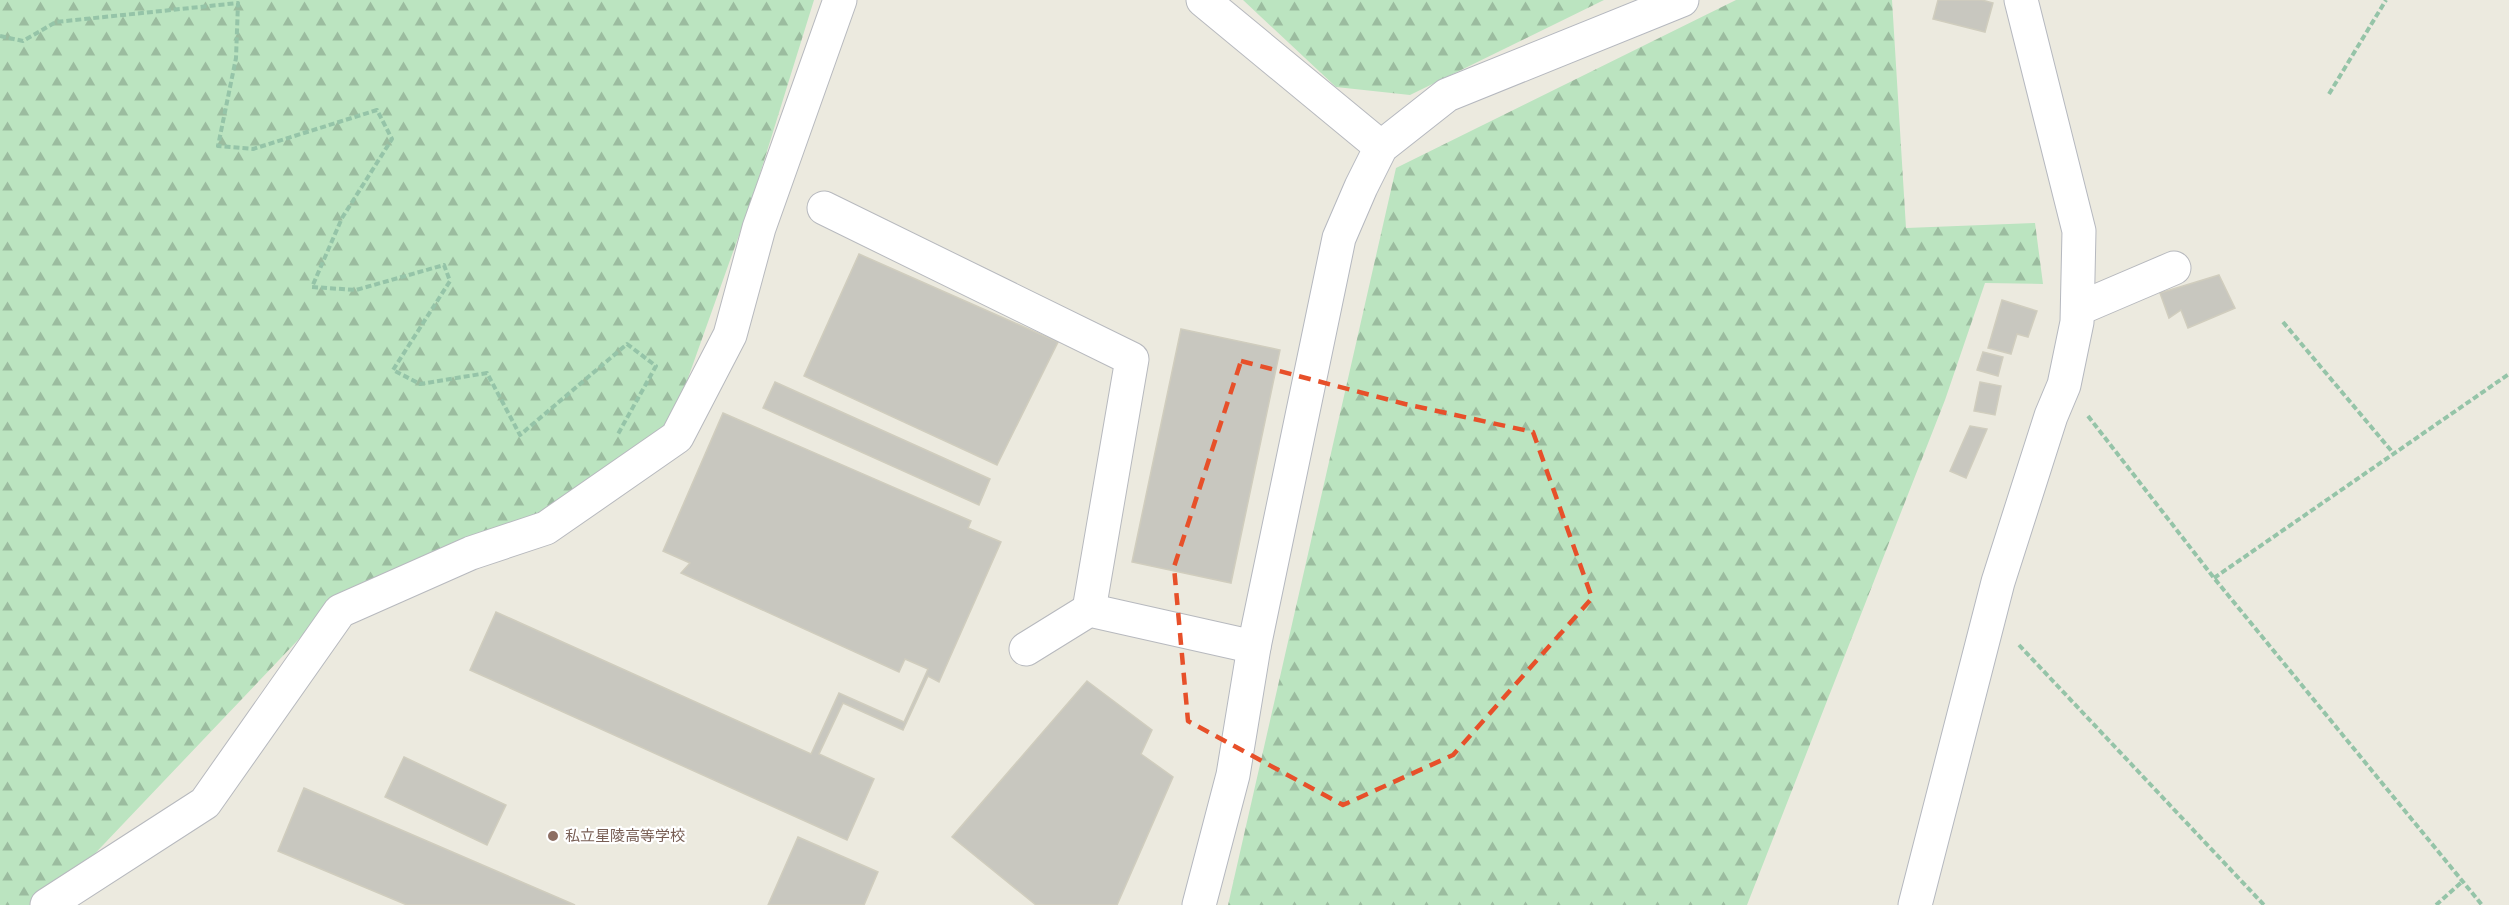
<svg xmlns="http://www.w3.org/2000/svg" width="2509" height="905" font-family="Quicksand,'Noto Sans JP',sans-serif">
<defs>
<pattern id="forest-firs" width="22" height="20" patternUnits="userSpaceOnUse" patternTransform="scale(1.5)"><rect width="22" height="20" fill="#bbe4c0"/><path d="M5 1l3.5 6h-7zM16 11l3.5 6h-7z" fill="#9bbc9f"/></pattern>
</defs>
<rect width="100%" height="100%" fill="#eceadf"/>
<path fill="url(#forest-firs)" d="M0,0H814L754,193L672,423L577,508L338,598L46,905H0Z
M1243,0H1604L1410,95L1336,87Z
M1736,0H1892L1906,228L2035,223L2043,284L1985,283L1945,400L1747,905H1228L1396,168Z"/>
<path fill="#c8c7bf" stroke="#d0cdbe" stroke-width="1.5" d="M1938,0H1982L1993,3L1985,32L1933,19Z
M859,254L1058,342L997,465L804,376Z
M2219,275L2235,308L2188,328L2181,310L2169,318L2160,293Z
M2002,300L2037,311L2028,337L2017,334L2011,354L1988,348Z
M1181,329L1280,350L1231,583L1132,562Z
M1983,352L2003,357L1998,376L1977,370Z
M775,382L990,479L979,505L763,408Z
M1980,382L2001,386L1995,415L1974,411Z
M723,413L971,521L968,528L1001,542L939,682L928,676L903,730L843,703L819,754L874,779L847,840L470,670L496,612L811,754L839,693L904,722L928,669L905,659L899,672L681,573L690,563L663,551Z
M1970,426L1987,429L1966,478L1950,471Z
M1087,681L1152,730L1141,754L1173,777L1117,905H1036L952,837Z
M404,757L506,805L487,845L385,797Z
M304,788L575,905H407L278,851Z
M798,837L878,872L864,905H768Z"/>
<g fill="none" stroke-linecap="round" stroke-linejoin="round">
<g stroke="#b7b9be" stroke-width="35">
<path id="street" d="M1203,0L1381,147
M824,208L1132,359L1089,610L1254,647
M2078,309L2174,268
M1026,649L1089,610
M47,905L205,803L340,611L471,553L546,528L677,437L730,335L759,228L840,0"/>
</g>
<g stroke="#b5b8bf" stroke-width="35">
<path id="secondary" d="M1199,905L1233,775L1254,647L1339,238L1361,187L1381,147L1447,95L1682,0
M1915,905L1998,582L2051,416L2064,385L2077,322L2079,231L2021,0"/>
</g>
<path stroke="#95c4a8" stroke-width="4" stroke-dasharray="6 3" stroke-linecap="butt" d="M0,36L23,41L56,22L238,3L236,58L218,146L253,149L377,110L392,139L342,218L312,287L356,290L444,265L450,281L393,370L420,384L487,373L520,435L627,344L656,366L618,434
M2329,94L2386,0
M2283,322L2394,454
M2088,416L2214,578L2482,905
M2214,578L2509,374
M2019,645L2264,905
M2436,905L2463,881"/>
<use href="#street" stroke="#fff" stroke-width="33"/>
<use href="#secondary" stroke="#fff" stroke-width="33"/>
</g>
<path fill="none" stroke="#e7502a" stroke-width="4.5" stroke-dasharray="12 8" stroke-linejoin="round" d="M1241,361L1405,404L1533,432L1592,598L1453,755L1343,805L1188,721L1174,567Z"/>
<circle fill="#8d6e63" stroke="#fff" stroke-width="2" cx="553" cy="836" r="6"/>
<g text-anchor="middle" stroke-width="4.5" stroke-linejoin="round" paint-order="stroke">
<g font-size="15" fill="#785e54" stroke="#fff" text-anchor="start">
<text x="565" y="841">私立星陵高等学校</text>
</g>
</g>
</svg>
